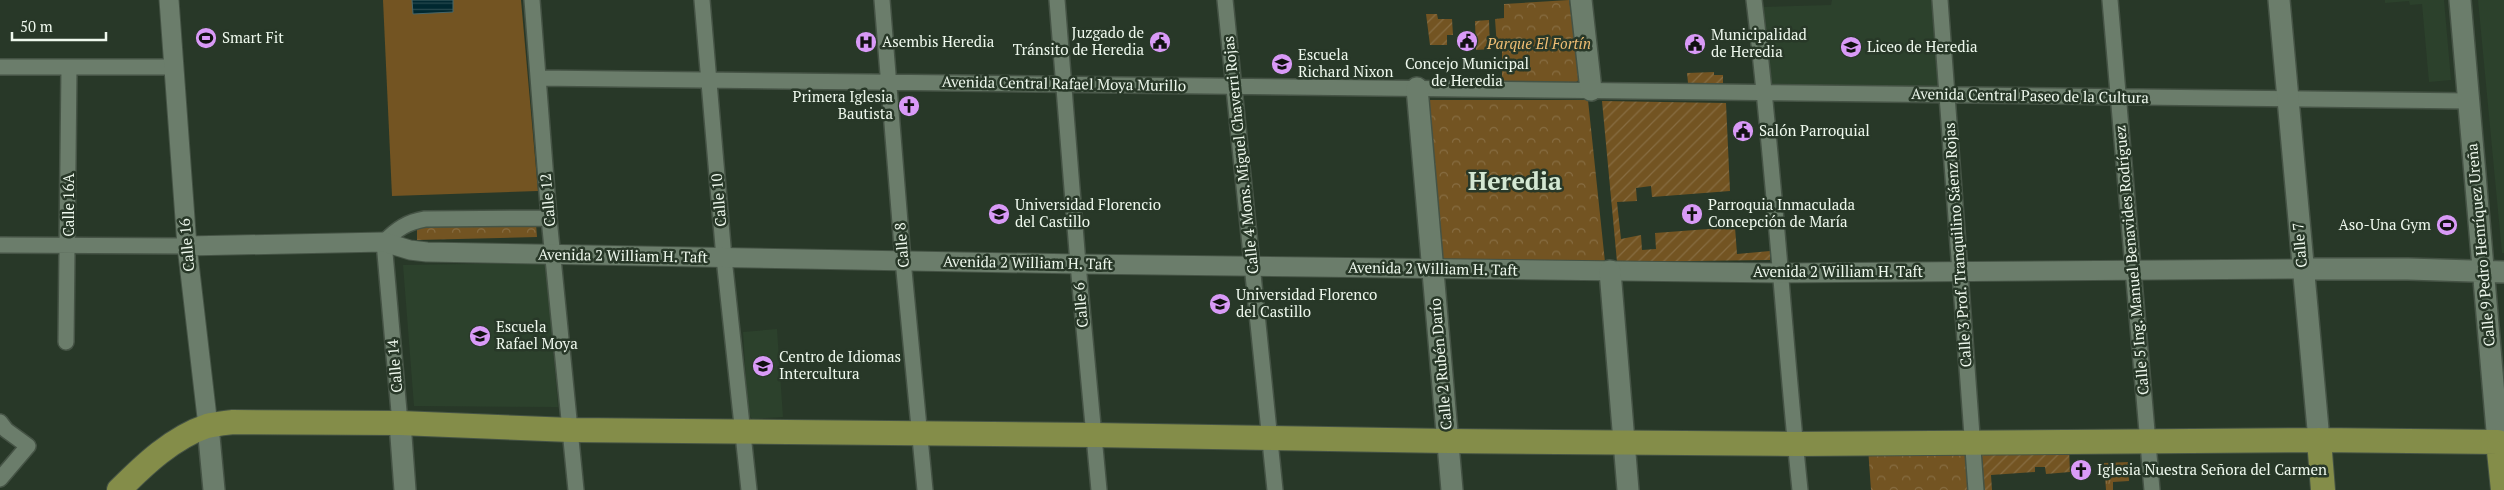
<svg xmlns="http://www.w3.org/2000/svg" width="2504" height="490" font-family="'PT Serif',serif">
<defs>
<pattern id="grass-tufts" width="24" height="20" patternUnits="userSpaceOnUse" patternTransform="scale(1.25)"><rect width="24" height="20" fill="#735422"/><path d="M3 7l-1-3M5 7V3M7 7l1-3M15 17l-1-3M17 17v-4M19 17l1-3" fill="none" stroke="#876d42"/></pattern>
<pattern id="forest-crowns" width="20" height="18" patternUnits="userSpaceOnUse" patternTransform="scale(1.25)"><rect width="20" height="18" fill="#735422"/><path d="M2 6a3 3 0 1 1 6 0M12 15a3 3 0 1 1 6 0" fill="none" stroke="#876d42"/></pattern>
<pattern id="garden-furrows" width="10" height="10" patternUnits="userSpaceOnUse" patternTransform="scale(1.25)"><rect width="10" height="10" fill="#735422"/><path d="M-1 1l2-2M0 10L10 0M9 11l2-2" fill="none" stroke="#876d42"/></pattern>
<pattern id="water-rules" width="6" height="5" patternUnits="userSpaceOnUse" patternTransform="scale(1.25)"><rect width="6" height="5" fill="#002830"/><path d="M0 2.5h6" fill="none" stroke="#26484e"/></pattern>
</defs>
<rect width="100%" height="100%" fill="#283828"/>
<path fill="#2c412c" d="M1832,0H1932L1938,87H1770L1762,7L1831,5Z
M2385,0H2444L2451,80L2429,82L2422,4L2410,5L2409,1L2385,3Z
M2478,0H2504V253H2502Z
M546,263L558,407L414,406L403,265Z
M777,329L783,417L752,419L748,412L743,332Z"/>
<path fill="url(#grass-tufts)" d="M2128,462L2129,481L2113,482V490H2106L2104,463Z"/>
<path fill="url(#forest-crowns)" d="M1569,0L1581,78L1575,83L1502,82V47H1497L1495,19L1504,18V4Z
M1426,100H1588L1605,262L1441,260Z
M536,224L537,237L417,240V227Z
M1968,445L1971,490H1871L1868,448Z"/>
<path fill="url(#garden-furrows)" d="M1426,14H1437L1438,19H1452L1453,35H1447V45H1430Z
M1489,20L1490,49L1476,50L1475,21Z
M1714,72V75H1723V83H1688L1687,73Z
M1602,101L1726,103L1730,191L1652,197L1651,186L1636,188L1637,201L1617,202L1621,239L1641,235L1642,250L1656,249L1655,233L1735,227L1737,254L1770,251V260L1617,262Z
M2069,448L2070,472L2046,474L2045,467H2035V472L1991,475L1992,490H1982L1979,449Z"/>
<path fill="#735422" d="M383,0H521L538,191L392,196Z"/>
<path fill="url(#water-rules)" stroke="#476669" d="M412,0H453V12L413,14Z"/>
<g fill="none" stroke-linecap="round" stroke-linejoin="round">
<g stroke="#455345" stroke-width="18">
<path id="minor" d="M532,0L549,218L576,490
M702,0L724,258L749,490
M882,0L903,260L925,490
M1057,0L1078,264L1099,490
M1225,0L1275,490
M1754,0C1774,163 1783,327 1800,490
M1940,0L1976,490
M2110,0L2152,490
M0,67H174
M538,78L2469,101
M0,245L187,246
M66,342L69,68
M0,422L6,430L28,446L0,479
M400,423L384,242C397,229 407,222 425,219L549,218"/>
</g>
<g stroke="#455345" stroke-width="21">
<path id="tertiary" d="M169,0L187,246L208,426
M187,246L384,242L410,250L427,252L1078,264L1779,273L2302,269"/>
</g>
<g stroke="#455345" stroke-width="24">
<path id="secondary" d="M1581,0L1591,90
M2279,0L2319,440
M2460,0L2498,442
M1417,88L1452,490
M2302,269H2408L2504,272
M1610,271L1628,490
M400,423L405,490
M208,426L214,490"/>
</g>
<g stroke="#455345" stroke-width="26">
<path id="primary" d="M2319,440L2323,490
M119,490C144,465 172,438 207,426C215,424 225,423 233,422L400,423L571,430L1093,435L1447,441L1795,444L2319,440L2498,442L2503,490"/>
</g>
<use href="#minor" stroke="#6b7d6b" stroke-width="15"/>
<use href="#tertiary" stroke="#6b7d6b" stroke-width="19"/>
<use href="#secondary" stroke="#6b7d6b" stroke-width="21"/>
<use href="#primary" stroke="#848d49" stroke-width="24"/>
</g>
<defs>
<g id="stadium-disc" transform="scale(1.125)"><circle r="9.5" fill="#d99af7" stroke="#283828"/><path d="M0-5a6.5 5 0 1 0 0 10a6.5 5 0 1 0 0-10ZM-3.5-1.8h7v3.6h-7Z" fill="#111"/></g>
<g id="civic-disc" transform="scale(1.125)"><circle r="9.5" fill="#d99af7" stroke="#283828"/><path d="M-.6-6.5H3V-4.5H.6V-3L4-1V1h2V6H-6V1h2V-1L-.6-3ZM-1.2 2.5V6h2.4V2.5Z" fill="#111"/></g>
<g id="hospital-disc" transform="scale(1.125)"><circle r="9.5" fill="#d99af7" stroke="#283828"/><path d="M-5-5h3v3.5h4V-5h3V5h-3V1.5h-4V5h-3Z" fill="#111"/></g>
<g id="school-disc" transform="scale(1.125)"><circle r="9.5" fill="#d99af7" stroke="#283828"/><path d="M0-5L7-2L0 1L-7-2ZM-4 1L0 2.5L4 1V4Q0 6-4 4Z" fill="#111"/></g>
<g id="university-disc" transform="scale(1.125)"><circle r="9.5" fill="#d99af7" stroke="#283828"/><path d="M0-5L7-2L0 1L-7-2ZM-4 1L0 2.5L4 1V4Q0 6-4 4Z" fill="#111"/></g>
<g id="church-disc" transform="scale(1.125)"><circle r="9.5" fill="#d99af7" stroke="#283828"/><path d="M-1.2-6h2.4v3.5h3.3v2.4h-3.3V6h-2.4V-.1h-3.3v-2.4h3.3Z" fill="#111"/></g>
</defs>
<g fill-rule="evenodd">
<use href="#stadium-disc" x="206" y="38"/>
<use href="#civic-disc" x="1467" y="41"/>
<use href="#hospital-disc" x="866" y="42"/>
<use href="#civic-disc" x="1160" y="42"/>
<use href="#civic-disc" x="1695" y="44"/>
<use href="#school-disc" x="1851" y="47"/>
<use href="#university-disc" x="1282" y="64"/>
<use href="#church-disc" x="909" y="106"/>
<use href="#civic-disc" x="1743" y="131"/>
<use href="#university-disc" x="999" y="214"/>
<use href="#church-disc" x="1692" y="214"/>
<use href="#stadium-disc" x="2447" y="225"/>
<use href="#university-disc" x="1220" y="304"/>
<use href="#school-disc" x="480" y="336"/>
<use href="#university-disc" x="763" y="366"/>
<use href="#church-disc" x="2081" y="470"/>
</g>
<g text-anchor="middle" stroke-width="5" stroke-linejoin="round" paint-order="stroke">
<g font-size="15" fill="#eef8ed" stroke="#283828" text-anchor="start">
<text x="1144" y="38" text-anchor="end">Juzgado de<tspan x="1144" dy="17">Tránsito de Heredia</tspan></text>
<text x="1711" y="40">Municipalidad<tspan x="1711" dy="17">de Heredia</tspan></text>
<text x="222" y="43">Smart Fit</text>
<text x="882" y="47">Asembis Heredia</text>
<text x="1867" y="52">Liceo de Heredia</text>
<text x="1298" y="60">Escuela<tspan x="1298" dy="17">Richard Nixon</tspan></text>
<text x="1467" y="69" text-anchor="middle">Concejo Municipal<tspan x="1467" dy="17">de Heredia</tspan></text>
<text x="893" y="102" text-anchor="end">Primera Iglesia<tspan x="893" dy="17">Bautista</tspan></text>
<text x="1759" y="136">Salón Parroquial</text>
<text x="1015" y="210">Universidad Florencio<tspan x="1015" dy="17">del Castillo</tspan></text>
<text x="1708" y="210">Parroquia Inmaculada<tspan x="1708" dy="17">Concepción de María</tspan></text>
<text x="2431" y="230" text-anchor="end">Aso-Una Gym</text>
<text x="1236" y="300">Universidad Florenco<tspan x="1236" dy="17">del Castillo</tspan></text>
<text x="496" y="332">Escuela<tspan x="496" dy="17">Rafael Moya</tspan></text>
<text x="779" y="362">Centro de Idiomas<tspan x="779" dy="17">Intercultura</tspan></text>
<text x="2097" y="475">Iglesia Nuestra Señora del Carmen</text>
</g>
<g font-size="15" font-style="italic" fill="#efbe74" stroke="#283828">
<text x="1539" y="49">Parque El Fortín</text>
</g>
<g font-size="15" fill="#eef8ed" stroke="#283828">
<text transform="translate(1064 84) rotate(1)" y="5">Avenida Central Rafael Moya Murillo</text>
<text transform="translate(2030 96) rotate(1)" y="5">Avenida Central Paseo de la Cultura</text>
<text transform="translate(1241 155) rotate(-96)" y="5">Calle 4 Mons. Miguel Chaverri Rojas</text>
<text transform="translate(548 200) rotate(-95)" y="5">Calle 12</text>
<text transform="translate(719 200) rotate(-95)" y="5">Calle 10</text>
<text transform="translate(69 205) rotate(-90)" y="5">Calle 16A</text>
<text transform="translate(187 245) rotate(-95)" y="5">Calle 16</text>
<text transform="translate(902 245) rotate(-95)" y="5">Calle 8</text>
<text transform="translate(1958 245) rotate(-94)" y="5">Calle 3 Prof. Tranquilino Sáenz Rojas</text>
<text transform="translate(2300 245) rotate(-95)" y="5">Calle 7</text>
<text transform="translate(2481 245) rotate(-95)" y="5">Calle 9 Pedro Henríquez Ureña</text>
<text transform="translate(623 256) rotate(1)" y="5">Avenida 2 William H. Taft</text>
<text transform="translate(2132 260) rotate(-95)" y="5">Calle 5 Ing. Manuel Benavides Rodríguez</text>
<text transform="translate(1028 263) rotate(1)" y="5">Avenida 2 William H. Taft</text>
<text transform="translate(1433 269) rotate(1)" y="5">Avenida 2 William H. Taft</text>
<text x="1838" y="277">Avenida 2 William H. Taft</text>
<text transform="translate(1081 305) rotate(-95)" y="5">Calle 6</text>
<text transform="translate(1441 364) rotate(-95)" y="5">Calle 2 Rubén Darío</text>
<text transform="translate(395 366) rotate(-95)" y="5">Calle 14</text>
</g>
<g font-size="25" font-weight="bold" fill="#d4e8d3" stroke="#283828">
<text x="1515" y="190">Heredia</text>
</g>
</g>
<path d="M12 32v8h94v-8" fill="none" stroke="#eef8ed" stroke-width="2.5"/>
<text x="20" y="32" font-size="15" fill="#eef8ed" stroke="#283828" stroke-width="4" paint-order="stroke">50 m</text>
</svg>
